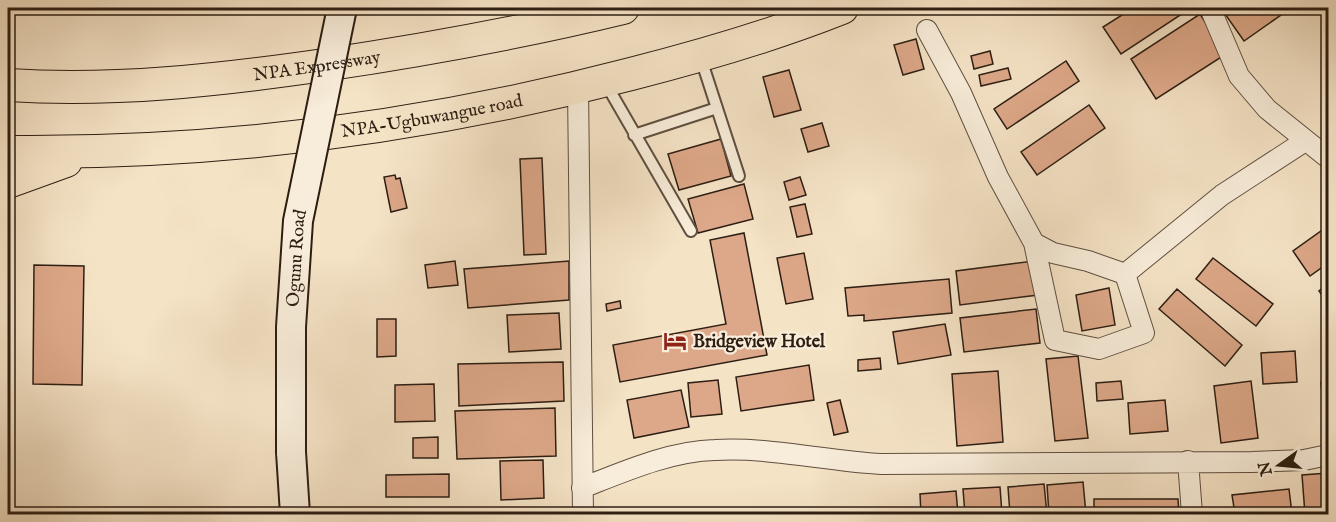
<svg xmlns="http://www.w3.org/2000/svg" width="1336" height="522" font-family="'IM FELL English',serif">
<rect width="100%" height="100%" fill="#f5e3c6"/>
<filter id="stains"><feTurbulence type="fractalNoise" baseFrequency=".00333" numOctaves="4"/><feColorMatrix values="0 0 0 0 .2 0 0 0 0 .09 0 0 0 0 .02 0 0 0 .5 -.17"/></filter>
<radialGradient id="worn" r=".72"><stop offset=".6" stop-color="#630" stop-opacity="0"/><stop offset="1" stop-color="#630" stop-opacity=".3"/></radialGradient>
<path fill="#dda889" stroke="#2d1e13" stroke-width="1.5" d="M1133,8H1191L1121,54L1103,27Z
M1234,8H1291L1244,41L1225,14Z
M1200,14L1226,54L1156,99L1131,59Z
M916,39L924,69L903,75L894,45Z
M990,51L993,64L974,69L971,56Z
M1066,61L1079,81L1007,129L994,109Z
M1008,68L1011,79L981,86L979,75Z
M789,70L801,110L774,117L763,77Z
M1089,105L1105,128L1037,175L1021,152Z
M822,123L829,146L808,152L801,129Z
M721,139L731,176L679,190L668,154Z
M542,158L546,254L524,255L520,159Z
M395,175L396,179L400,178L407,208L391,212L384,177Z
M800,177L806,195L789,200L784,182Z
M744,184L753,219L698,233L688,199Z
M805,204L812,234L797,237L790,207Z
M1328,226V263L1310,276L1293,251Z
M744,233L767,355L620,382L613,345L726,324L710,240Z
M804,253L813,299L786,304L777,258Z
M1213,258L1273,304L1256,326L1196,279Z
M455,261L458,285L428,288L425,265Z
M569,261V300L468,308L464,269Z
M1034,261L1038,295L960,305L956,271Z
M34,265L84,266L82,385L33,384Z
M949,279L952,313L864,321V315L848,316L845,288Z
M1328,284V304L1319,291Z
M1109,288L1115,325L1082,331L1076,295Z
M1177,289L1242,345L1225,366L1159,309Z
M620,301L621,308L607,311L606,304Z
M1036,309L1040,343L964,352L960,318Z
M559,313L561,349L509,352L507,315Z
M377,319H396V356L377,357Z
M945,324L951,355L898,364L893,332Z
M1295,351L1297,382L1263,384L1261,353Z
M1078,356L1088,438L1055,441L1046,359Z
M880,358L881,369L858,371V360Z
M563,362L564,401L459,406L458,364Z
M809,365L814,400L741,411L736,377Z
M998,371L1003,442L957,446L952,374Z
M718,380L722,414L691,417L688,383Z
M1121,381L1123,399L1097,401L1096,383Z
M1251,381L1258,438L1221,443L1214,386Z
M1321,382H1328V432H1325Z
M434,384L435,421L395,422V385Z
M681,390L689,427L634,438L627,400Z
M840,400L848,432L834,435L827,403Z
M1165,400L1168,431L1130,434L1128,403Z
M555,408L556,456L457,459L455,411Z
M438,437V458H413V438Z
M543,460L544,498L501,500L500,461Z
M1328,473V514H1305L1302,475Z
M449,474V497H386V475Z
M1083,482L1086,514H1049L1047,485Z
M1044,484L1047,514H1010L1008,487Z
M1000,487L1002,514H965L963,489Z
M1289,489L1292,514H1235L1232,495Z
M956,491L958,514H921L920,494Z
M1094,499H1178L1179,514H1094Z"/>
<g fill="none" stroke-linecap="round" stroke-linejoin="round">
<g stroke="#5f4f40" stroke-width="14">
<path id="lane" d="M701,59L739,176
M606,84L691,231
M634,135L717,108"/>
</g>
<g stroke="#5f4f40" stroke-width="22">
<path id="street" d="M1210,8L1239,76L1267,109L1328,158
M927,30L961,93L998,177L1034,243L1053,253L1088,261L1125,274
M578,88L583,514
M1034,243L1055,340L1099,349L1144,333L1125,274L1222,195L1305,141
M1188,461L1192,514
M582,488C623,472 670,451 715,450C771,447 826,461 881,464L1252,462L1304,460L1328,455"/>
</g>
<g stroke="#2d1e13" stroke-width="32">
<path id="secondary" d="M291,452L295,514"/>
</g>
<g stroke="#2d1e13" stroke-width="34">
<g id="primary">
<path id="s1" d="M8,85C113,92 220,80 324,65C425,50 524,32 623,8"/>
<path id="s2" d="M8,152C217,154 428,127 631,74C702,56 774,35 842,8"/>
<path d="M8,182L66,161"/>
</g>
</g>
<use href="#lane" stroke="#f8edda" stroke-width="10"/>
<use href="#street" stroke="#f8edda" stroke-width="20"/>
<use href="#secondary" stroke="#f8edda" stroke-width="28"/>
<use href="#primary" stroke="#f5e3c6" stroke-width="32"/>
<g stroke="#2d1e13" stroke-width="32" stroke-linecap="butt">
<g id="secondary-bridge">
<path id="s3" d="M291,452V327L298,221L342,8"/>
</g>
</g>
<use href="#secondary-bridge" stroke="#f8edda" stroke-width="28"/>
</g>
<defs>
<g id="hotel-bare" transform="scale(1.8)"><path d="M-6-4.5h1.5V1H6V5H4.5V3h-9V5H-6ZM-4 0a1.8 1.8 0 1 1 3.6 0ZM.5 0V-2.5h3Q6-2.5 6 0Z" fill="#8f2418" stroke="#f8edda" stroke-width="2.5" paint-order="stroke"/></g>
</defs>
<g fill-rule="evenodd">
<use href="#hotel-bare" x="675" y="341"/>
</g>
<g text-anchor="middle" stroke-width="4.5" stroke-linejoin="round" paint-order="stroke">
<g font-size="18" fill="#2d1e13" stroke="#f8edda">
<text dy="6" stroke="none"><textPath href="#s1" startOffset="310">NPA Expressway</textPath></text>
<text dy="6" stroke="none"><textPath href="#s2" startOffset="426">NPA-Ugbuwangue road</textPath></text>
<text dy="6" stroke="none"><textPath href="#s3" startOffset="194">Ogunu Road</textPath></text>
</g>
<g font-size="18" font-weight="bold" fill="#2d1e13" stroke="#f8edda" text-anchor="start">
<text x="693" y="347">Bridgeview Hotel</text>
</g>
</g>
<rect width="1336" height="522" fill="none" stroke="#f5e3c6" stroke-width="30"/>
<rect x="9" y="9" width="1318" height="504" fill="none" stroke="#2d1e13" stroke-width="3"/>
<rect x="15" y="15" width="1306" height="492" fill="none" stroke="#2d1e13" stroke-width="1.5"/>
<g transform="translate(1279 465) rotate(255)" stroke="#f8edda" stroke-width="4.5" paint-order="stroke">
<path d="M0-4.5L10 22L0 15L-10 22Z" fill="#2d1e13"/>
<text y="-9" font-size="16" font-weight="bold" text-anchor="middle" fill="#2d1e13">N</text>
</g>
<rect width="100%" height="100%" filter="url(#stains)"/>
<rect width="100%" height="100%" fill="url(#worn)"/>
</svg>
